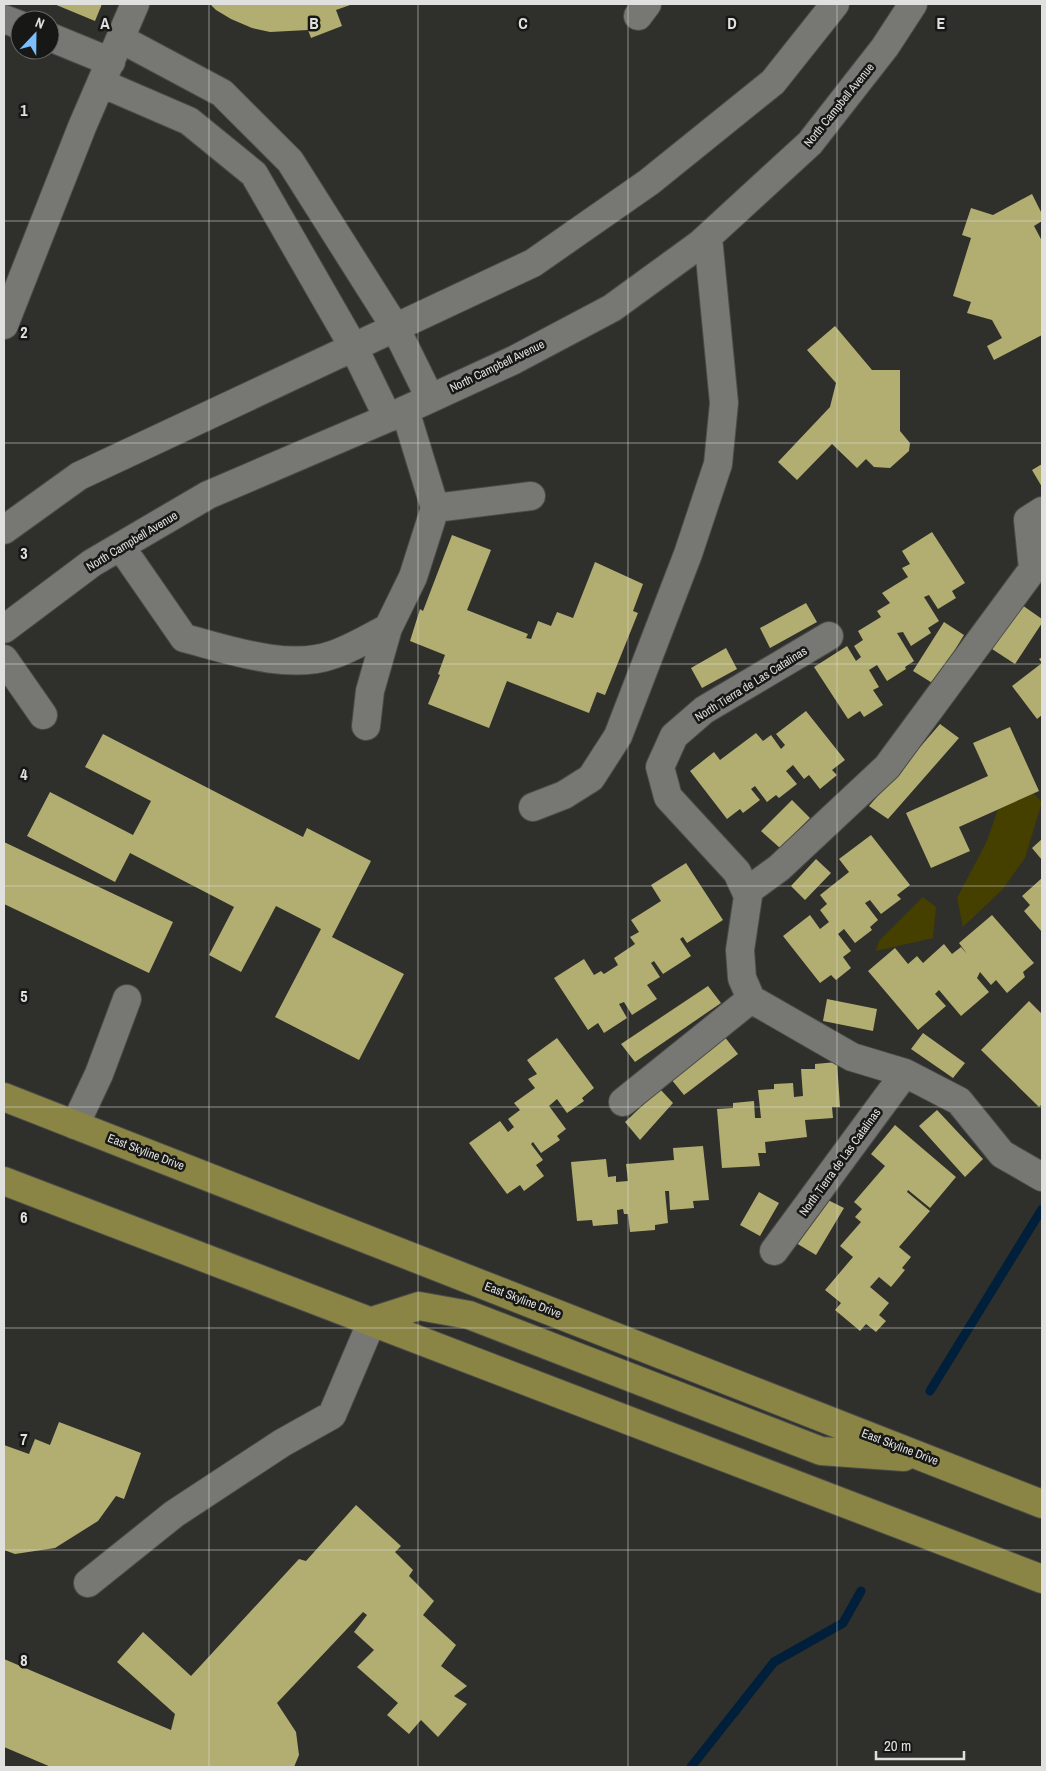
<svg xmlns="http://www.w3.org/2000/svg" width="1046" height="1771" font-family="'Archivo Narrow',sans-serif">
<rect width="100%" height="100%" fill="#2f2f2b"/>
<path fill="#454000" d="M1033,793L1042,802L1025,858L1003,889L963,927L957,898L987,841L998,809Z
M923,897L936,907L933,938L876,951L879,941Z"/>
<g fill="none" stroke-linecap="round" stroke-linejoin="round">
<path stroke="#001f3a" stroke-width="9" d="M930,1391L1042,1209
M691,1767L774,1662L843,1623L861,1591"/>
</g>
<path fill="#b2ae71" d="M54,4H102L95,21Z
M210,4H353L336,10L342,26L311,38L308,30L270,32L252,28L231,19L216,10Z
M1032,194L1042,214V221L1034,226L1042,241V335L994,360L987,346L1002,338L992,320L967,313L971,302L953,296L971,238L962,235L971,208L993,215Z
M835,326L872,370H900V431L910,443L909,451L890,468L874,467L866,459L857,468L832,444L797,480L778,462L830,407L836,383L807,350Z
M1042,464V487L1032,470Z
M932,532L965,583L952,591L956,598L938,609L929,595L924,597L939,621L928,628L931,633L911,646L903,632L897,633L914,661L905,667L906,669L887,681L877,665L869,670L879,687L873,690L883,705L864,717L860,711L848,719L814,667L847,646L856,661L861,657L854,646L863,640L858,631L881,617L877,611L890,603L882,593L908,577L902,568L910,564L902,551Z
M452,535L491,550L467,610L528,634L526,638L531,639L538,621L551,626L557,612L573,618L595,562L643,584L633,611L638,613L605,695L597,692L589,713L507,681L489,728L428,704L440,675L438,674L445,655L410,641L420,609L423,611Z
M806,603L817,622L770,648L760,628Z
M1022,605L1042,619V623L1015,664L992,649Z
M944,622L964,635L934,684L913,671Z
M726,648L737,669L702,688L691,668Z
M1042,657V715L1037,719L1012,686L1042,663L1039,659Z
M806,711L845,760L832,770L837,775L820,789L809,775L804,779L793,765L786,771L797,784L779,798L776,795L767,802L755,786L751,789L760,800L743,813L740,809L727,819L690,771L714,752L720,760L756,733L763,741L771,735L781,749L785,745L776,734Z
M940,724L959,738L888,819L869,806Z
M1010,727L1039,791L959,827L970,851L931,868L906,813L988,776L973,743Z
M103,734L303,837L307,828L371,861L332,937L404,974L359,1060L275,1017L321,929L276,906L241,972L209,955L234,907L130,853L115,882L27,836L50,792L133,835L151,801L85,767Z
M792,800L810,818L780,848L761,831Z
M871,835L910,885L897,895L901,899L881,914L870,900L865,903L878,920L870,927L872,930L855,943L844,929L838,934L851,951L843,957L851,968L836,980L831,975L820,983L783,936L810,915L820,929L829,922L820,910L827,904L820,895L849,872L839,859Z
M1042,839V860L1032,848Z
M4,842L173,922L149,973L4,904Z
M816,859L831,873L805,900L791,886Z
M686,863L723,920L687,943L683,937L680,939L691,956L663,974L654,961L651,963L660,977L647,985L657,999L632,1015L624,1002L619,1004L627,1018L604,1033L598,1023L588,1030L554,978L584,959L594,975L601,971L604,974L618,965L614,958L635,944L630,937L639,932L631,920L661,901L651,885Z
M1042,878V932L1024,911L1030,905L1022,896Z
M992,915L1034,963L1023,972L1025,977L1007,993L996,980L991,985L980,972L977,978L989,992L961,1016L939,990L935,994L946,1006L918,1030L868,971L895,948L908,964L917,956L923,963L944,944L952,954L961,947L967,954L959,943Z
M708,986L721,1003L635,1062L621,1044Z
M827,999L877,1009L873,1031L823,1021Z
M1029,1001L1042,1014V1104L1039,1107L981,1050Z
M923,1033L965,1063L953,1078L911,1049Z
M724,1036L738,1054L684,1095L671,1079Z
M557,1038L594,1088L582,1098L584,1101L567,1113L557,1099L549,1106L566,1129L557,1136L560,1140L541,1153L533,1142L531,1144L543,1160L536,1165L544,1176L524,1191L520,1185L507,1194L469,1143L500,1121L508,1132L514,1127L508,1119L520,1110L514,1103L535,1088L528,1079L537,1074L527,1060Z
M837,1062L840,1107H832L833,1118L805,1120L807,1137L765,1142L766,1153H758L760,1166L722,1168L717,1109L733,1108V1103L754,1101L755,1118H761L758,1090L774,1089V1084L793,1083L794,1097L803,1096L801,1069H815V1064Z
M660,1089L673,1103L640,1140L625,1122Z
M937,1110L983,1159L965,1177L919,1126Z
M895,1125L956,1177L930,1208L908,1190L907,1192L930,1211L899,1247L911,1257L902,1268L905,1270L891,1287L879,1277L870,1287L889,1303L879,1315L886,1321L876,1332L866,1324L860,1331L835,1310L841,1303L825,1290L853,1257L840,1246L861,1222L855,1217L862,1209L854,1202L885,1166L871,1154Z
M703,1146L709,1200L693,1201L694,1208L670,1210L669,1191H665L668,1223L655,1225V1230L630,1232L628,1214H624L623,1209L617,1210L618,1224L593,1226L592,1220L577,1221L571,1162L606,1159L608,1177L616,1176V1182L628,1181L626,1164L674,1160L673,1148Z
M759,1192L779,1203L760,1236L740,1225Z
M826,1199L844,1208L816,1255L796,1243Z
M59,1422L141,1453L124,1499L116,1496L98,1521L55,1548L15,1554L4,1550V1445L29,1454L35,1439L50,1445Z
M356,1505L401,1546L395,1552L413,1570L409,1576L434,1601L423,1615L456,1645L441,1666L467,1686L454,1696L467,1704L438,1737L421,1720L409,1734L387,1715L398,1703L357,1667L374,1650L354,1632L367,1615L363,1612L277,1703L296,1732L299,1755L294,1767H51L4,1747V1659L171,1730L175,1714L117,1662L143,1632L191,1676L299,1559L306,1561Z"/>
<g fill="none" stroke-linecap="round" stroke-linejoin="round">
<g stroke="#4b4b49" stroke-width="30">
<path id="minor" d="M638,16L647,4
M4,19L20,25
M50,37L111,62
M121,39L222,93L290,161L395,327L430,398
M101,83L189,121L254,174L354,348L388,418
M4,325L82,127L135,4
M435,508L531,496
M4,530L79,476L533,263L649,182L773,82L835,4
M121,547L184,638C227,649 288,671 332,655C351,649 370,637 388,628
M4,629L92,563L208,495L388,418L514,360L612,308L700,244L810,143L885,47L913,4
M829,636L704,710L674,736L660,767L668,797L737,872L748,896L740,950L742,978L751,999L852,1057L905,1073L959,1101L1002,1154L1042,1177
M4,659L43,715
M366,726L370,691L388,628L413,577L435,508L405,410
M533,807L564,795L591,778L618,736L688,554L718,464L724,403L708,237
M746,892L779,868L887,767L1033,569L1028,520L1042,511
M623,1102L751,999
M75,1125L99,1074L127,999
M774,1251L905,1073
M88,1583L174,1514L282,1443L332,1415L372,1321"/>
</g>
<g stroke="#4b4b49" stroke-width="30">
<path id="major" d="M4,1097L1042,1504
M4,1181L1042,1579
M372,1321L419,1306L469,1315L821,1451L904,1457"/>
</g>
<use href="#minor" stroke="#777773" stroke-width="28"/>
<use href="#major" stroke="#8a8544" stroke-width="28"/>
</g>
<path fill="none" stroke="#e0e0de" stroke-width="1" stroke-opacity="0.55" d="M209,4V1767M418,4V1767M628,4V1767M837,4V1767M4,221H1042M4,443H1042M4,664H1042M4,886H1042M4,1107H1042M4,1328H1042M4,1550H1042"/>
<g text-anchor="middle" stroke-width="5" stroke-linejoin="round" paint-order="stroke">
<g font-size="12" fill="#e0e0de" stroke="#171715">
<text transform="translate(839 105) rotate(-51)" y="4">North Campbell Avenue</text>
<text transform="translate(497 366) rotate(-26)" y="4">North Campbell Avenue</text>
<text transform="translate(132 541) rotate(-31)" y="4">North Campbell Avenue</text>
<text transform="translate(751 684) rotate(-32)" y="4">North Tierra de Las Catalinas</text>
<text transform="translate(146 1152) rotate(21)" y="4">East Skyline Drive</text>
<text transform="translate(840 1162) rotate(-54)" y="4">North Tierra de Las Catalinas</text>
<text transform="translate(523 1300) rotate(21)" y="4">East Skyline Drive</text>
<text transform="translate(900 1447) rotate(21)" y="4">East Skyline Drive</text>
</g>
</g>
<g font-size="16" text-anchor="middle" font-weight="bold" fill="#e0e0de" stroke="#171715" stroke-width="5" stroke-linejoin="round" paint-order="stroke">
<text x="105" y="29">A</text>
<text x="314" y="29">B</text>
<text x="523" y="29">C</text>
<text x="732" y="29">D</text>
<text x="941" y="29">E</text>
<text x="24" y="116">1</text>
<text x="24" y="338">2</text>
<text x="24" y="559">3</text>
<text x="24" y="780">4</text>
<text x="24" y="1002">5</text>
<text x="24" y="1223">6</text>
<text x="24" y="1445">7</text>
<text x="24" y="1666">8</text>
</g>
<rect width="1046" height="1771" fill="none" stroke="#e0e0de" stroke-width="10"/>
<g transform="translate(35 35) rotate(22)"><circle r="24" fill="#171715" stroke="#676765"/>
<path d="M0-4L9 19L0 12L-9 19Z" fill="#7cbef9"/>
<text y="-8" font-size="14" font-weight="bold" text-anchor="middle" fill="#e0e0de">N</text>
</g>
<path d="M876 1751v8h88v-8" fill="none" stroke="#e0e0de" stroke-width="2.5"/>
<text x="884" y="1751" font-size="15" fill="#e0e0de" stroke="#171715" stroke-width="4" paint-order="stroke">20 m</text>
</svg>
